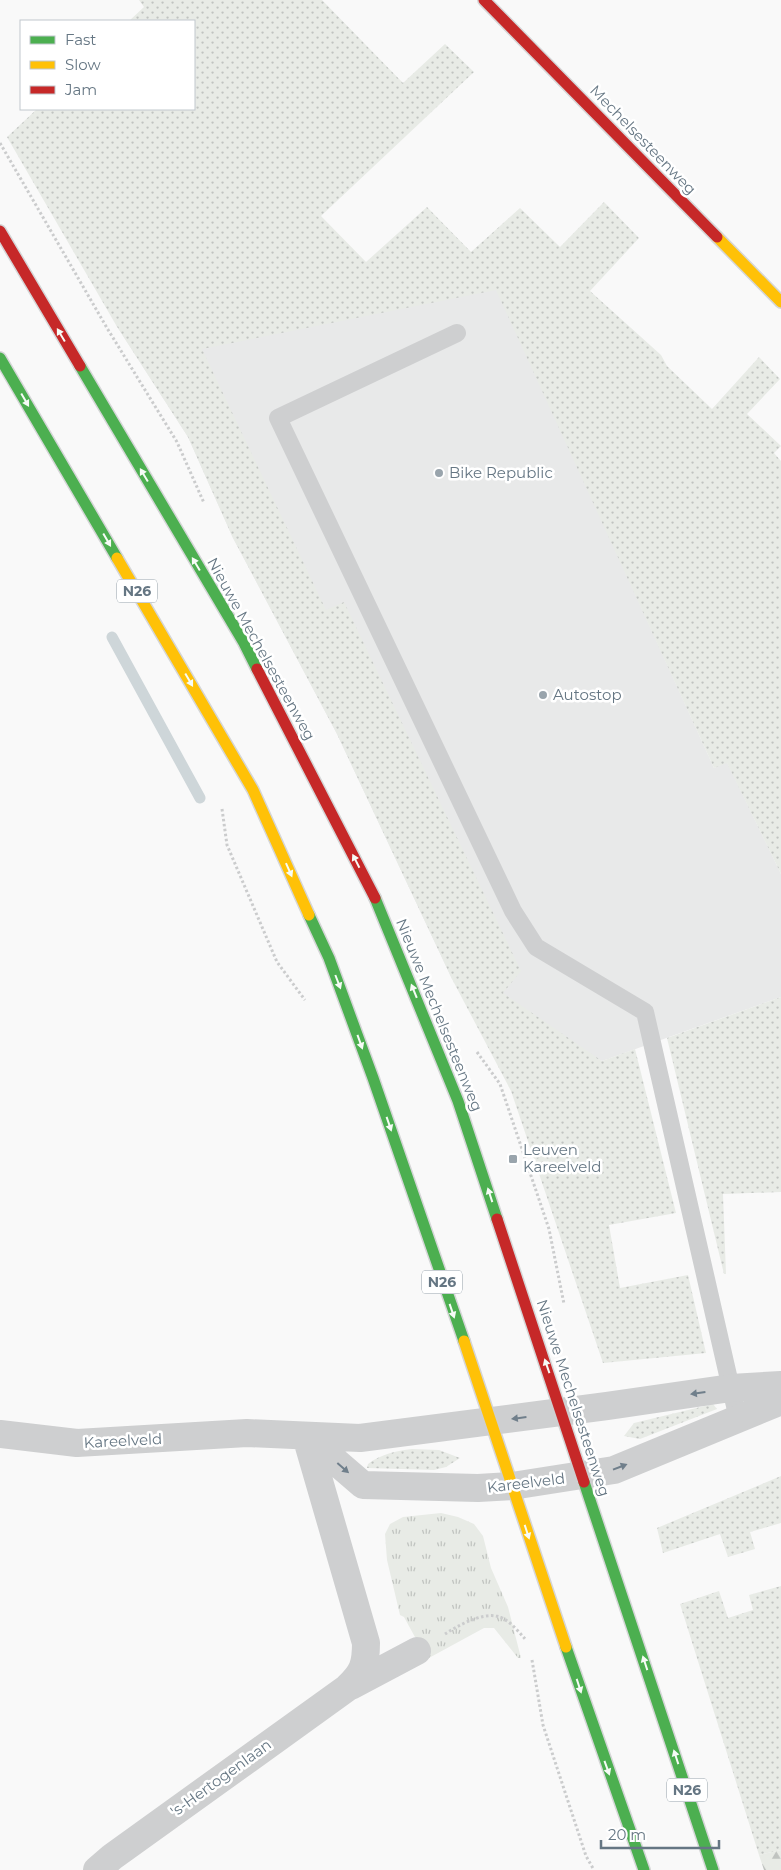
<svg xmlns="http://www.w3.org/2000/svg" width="781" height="1870" font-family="Montserrat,sans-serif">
<defs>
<pattern id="grass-tufts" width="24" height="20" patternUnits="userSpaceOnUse" patternTransform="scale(1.25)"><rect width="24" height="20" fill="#e8ebe6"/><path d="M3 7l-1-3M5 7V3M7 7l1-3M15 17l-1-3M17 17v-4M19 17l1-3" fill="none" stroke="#c0c3c0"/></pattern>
<pattern id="forest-firs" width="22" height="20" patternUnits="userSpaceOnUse" patternTransform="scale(1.25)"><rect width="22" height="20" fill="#e8ebe6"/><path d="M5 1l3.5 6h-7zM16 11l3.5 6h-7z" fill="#c0c3c0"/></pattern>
<pattern id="garden-dots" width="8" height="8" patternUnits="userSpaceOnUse" patternTransform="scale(1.25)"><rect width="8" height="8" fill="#e8ebe6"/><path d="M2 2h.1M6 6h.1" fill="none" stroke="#c0c3c0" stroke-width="1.8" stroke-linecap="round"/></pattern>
</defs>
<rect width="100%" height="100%" fill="#f9f9f9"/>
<path fill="#e8e9e9" d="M483,258L714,768L727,762L781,874V997L602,1061L452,979L337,734L233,538L188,437L116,325Z"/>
<path fill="url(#grass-tufts)" d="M441,1513L458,1517L474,1524L483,1536L491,1568L508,1607L521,1658H518L494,1628H484L427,1659L404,1617L400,1615L387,1560L385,1534L390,1524L403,1517Z"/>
<path fill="url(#forest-firs)" d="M781,1850V1870H764L759,1855Z"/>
<path fill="url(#garden-dots)" d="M139,0H322L403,83L445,44L474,72L321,216L366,262L427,207L471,252L520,208L560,247L604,202L639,238L590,291L661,355L667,366L712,409L759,357L780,379L747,414L781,446L774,453L781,461V874L727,763L714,768L496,290L202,349L326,610L344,602L521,971L503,993L602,1061L635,1049L676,1213L609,1225L620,1288L688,1275L706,1353L603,1363L511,1091L452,979L337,734L233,538L188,437L116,325L7,137L37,109H194V21H129L144,7Z
M781,997V1192L723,1194L726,1274H724L667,1038Z
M713,1404L717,1409L640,1439L624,1436L634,1423Z
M412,1449L439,1450L460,1458L446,1467L434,1470L367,1468L368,1464C381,1454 396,1451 412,1449Z
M781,1476V1523L750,1532L755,1549L728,1557L720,1534L663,1553L657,1528Z
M781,1586V1850L759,1855L680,1604L719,1591L728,1618L753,1610L749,1595Z"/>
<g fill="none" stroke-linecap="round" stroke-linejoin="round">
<path stroke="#ced6d9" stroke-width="11" d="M112,637L200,798"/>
<g stroke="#d5d6d7" stroke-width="14">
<path id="fast" d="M0,358L117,558
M80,366L244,643L257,669
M375,898L458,1101L497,1219
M309,915L329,958L373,1078L464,1341
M584,1482L713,1870
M566,1647L644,1870"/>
</g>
<g stroke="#d5d6d7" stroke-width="14">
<path id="slow" d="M717,237L781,302
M117,558L253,790L309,915
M464,1341L566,1647"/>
</g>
<g stroke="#d5d6d7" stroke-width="14">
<path id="jam" d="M484,0L717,237
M0,231L80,366
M257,669L375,898
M497,1219L584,1482"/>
</g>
<path stroke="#cbcccd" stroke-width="3" stroke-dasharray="2.5 2.5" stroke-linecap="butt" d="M0,143L107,328L177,442L204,503
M222,809L227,845L277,962L305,1000
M477,1052L500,1084L549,1229L564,1304
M445,1634C457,1626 481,1613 496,1616C508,1618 518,1631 526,1640
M532,1660L543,1725L586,1856L594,1870"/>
<path stroke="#cecfd0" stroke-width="18" d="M457,333L278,418L513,911L536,947L645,1012L738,1419"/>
<path stroke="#cecfd0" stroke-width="28" d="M0,1434L77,1443L247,1433L360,1438L607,1406L731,1388L781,1385
M306,1436L363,1485L478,1488L512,1486L614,1470L781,1401
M351,1686L417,1651
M97,1870L112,1857L347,1688C363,1673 366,1665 366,1643L306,1436"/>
<use href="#fast" stroke="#4caf50" stroke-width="11"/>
<use href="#slow" stroke="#ffc107" stroke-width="11"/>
<use href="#jam" stroke="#c62828" stroke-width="11"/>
</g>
<defs><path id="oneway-solid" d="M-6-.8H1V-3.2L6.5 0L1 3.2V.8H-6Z" transform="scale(1.25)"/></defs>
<g fill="#f6fbf6">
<use href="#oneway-solid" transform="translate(61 335) rotate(-121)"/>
<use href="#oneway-solid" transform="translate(25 400) rotate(60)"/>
<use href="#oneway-solid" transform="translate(144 475) rotate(-121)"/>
<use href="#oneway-solid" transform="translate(107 540) rotate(60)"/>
<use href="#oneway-solid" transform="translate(196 564) rotate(-121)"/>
<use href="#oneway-solid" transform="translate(189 680) rotate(60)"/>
<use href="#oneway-solid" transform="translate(356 861) rotate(-117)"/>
<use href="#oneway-solid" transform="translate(289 870) rotate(66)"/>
<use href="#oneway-solid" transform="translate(338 982) rotate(69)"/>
<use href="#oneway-solid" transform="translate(414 991) rotate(-112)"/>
<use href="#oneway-solid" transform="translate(360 1042) rotate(70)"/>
<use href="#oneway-solid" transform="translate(389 1124) rotate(71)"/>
<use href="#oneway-solid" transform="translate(490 1195) rotate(-108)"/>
<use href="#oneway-solid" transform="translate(452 1311) rotate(71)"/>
<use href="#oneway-solid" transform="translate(547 1366) rotate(-109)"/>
<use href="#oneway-solid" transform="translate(527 1532) rotate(72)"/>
<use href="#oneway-solid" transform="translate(645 1663) rotate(-108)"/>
<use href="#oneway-solid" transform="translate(579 1686) rotate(72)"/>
<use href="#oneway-solid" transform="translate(676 1757) rotate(-108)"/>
<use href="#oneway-solid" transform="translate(607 1768) rotate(70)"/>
</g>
<g fill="#707f8b">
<use href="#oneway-solid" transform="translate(698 1393) rotate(172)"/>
<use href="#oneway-solid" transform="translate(519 1418) rotate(173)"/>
<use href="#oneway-solid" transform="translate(620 1467) rotate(-21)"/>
<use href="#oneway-solid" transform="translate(343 1468) rotate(41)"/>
</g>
<g fill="#99a4ac" stroke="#fff" stroke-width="2">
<circle cx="439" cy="473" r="5"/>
<circle cx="543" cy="695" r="5"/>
<rect x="508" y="1154" width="10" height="10" rx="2.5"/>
</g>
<g text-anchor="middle" stroke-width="5" stroke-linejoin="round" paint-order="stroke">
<g fill="#fff" stroke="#939fa8" stroke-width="1">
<rect x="117" y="579.5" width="40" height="23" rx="4"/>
<rect x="422" y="1270.5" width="40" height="23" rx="4"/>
<rect x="667" y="1778.5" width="40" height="23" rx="4"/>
</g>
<g font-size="14" font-weight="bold" fill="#657683">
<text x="137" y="596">N26</text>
<text x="442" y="1287">N26</text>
<text x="687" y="1795">N26</text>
</g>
<g font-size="15" fill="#657683" stroke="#fff">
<text transform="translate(643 140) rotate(46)" y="5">Mechelsesteenweg</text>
<text transform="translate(261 649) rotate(61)" y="5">Nieuwe Mechelsesteenweg</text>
<text transform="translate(439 1015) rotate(68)" y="5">Nieuwe Mechelsesteenweg</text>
<text transform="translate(573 1398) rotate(72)" y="5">Nieuwe Mechelsesteenweg</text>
<text transform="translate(123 1441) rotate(-3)" y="5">Kareelveld</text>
<text transform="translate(526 1483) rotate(-7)" y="5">Kareelveld</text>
<text transform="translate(221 1778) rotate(-36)" y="5">'s-Hertogenlaan</text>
</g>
<g font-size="15" fill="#657683" stroke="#fff" text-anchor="start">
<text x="449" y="478">Bike Republic</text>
<text x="553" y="700">Autostop</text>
<text x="523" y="1155">Leuven<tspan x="523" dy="17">Kareelveld</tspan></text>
</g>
</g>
<rect x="20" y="20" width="175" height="90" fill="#ffffff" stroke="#c1c8cd"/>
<rect x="30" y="36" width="25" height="8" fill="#4caf50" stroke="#c1c8cd"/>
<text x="65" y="45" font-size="15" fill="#657683">Fast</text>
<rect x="30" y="61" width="25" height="8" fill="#ffc107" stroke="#c1c8cd"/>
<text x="65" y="70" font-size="15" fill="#657683">Slow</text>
<rect x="30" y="86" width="25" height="8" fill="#c62828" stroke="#c1c8cd"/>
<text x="65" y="95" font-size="15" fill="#657683">Jam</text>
<path d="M601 1840v8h118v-8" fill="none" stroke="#657683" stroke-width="2.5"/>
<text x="608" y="1840" font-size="15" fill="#657683" stroke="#ffffff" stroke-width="4" paint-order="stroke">20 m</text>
</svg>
